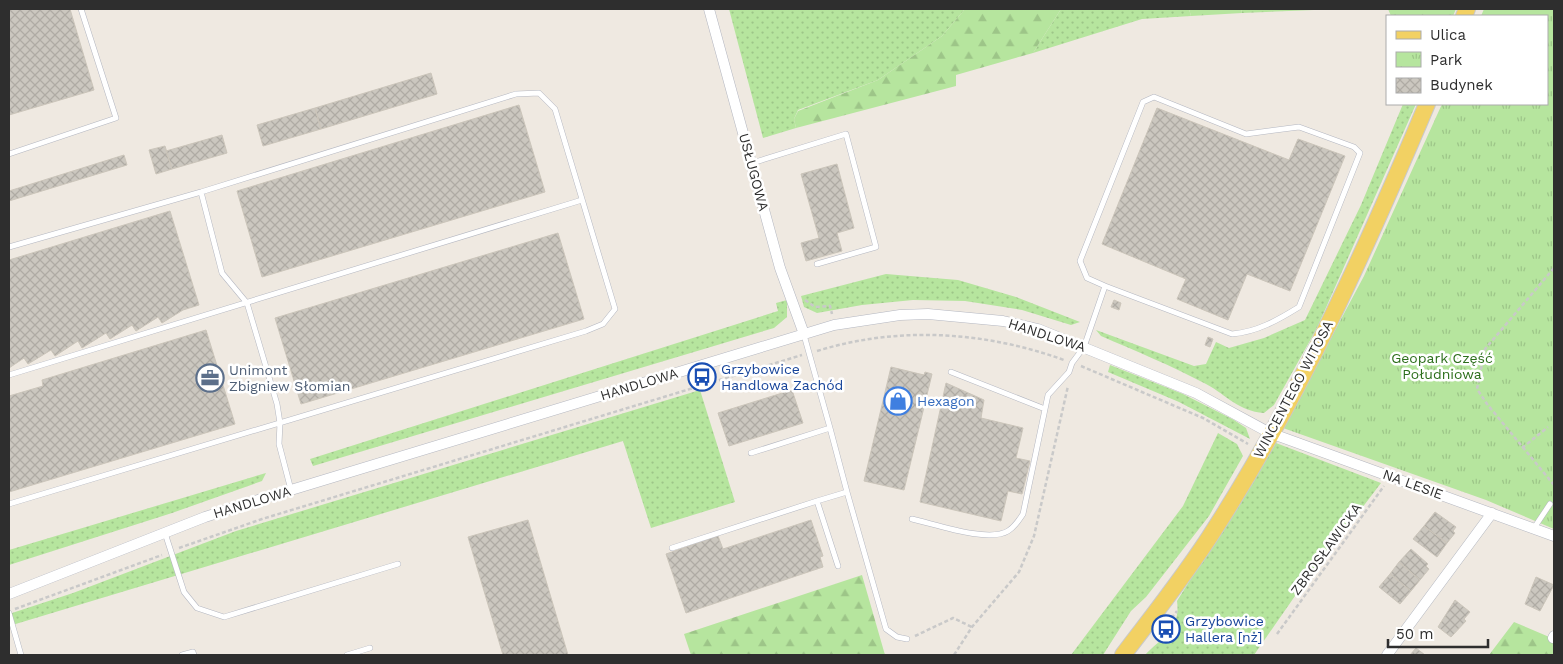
<svg xmlns="http://www.w3.org/2000/svg" width="1563" height="664" font-family="'Work Sans',sans-serif">
<defs>
<pattern id="grass-dots" width="8" height="8" patternUnits="userSpaceOnUse" patternTransform="scale(1.25)"><rect width="8" height="8" fill="#b6e59e"/><path d="M2 2h.1M6 6h.1" fill="none" stroke="#9dc588" stroke-width="1.8" stroke-linecap="round"/></pattern>
<pattern id="forest-firs" width="22" height="20" patternUnits="userSpaceOnUse" patternTransform="scale(1.25)"><rect width="22" height="20" fill="#b6e59e"/><path d="M5 1l3.5 6h-7zM16 11l3.5 6h-7z" fill="#9dc588"/></pattern>
<pattern id="park-tufts" width="24" height="20" patternUnits="userSpaceOnUse" patternTransform="scale(1.25)"><rect width="24" height="20" fill="#b6e59e"/><path d="M3 7l-1-3M5 7V3M7 7l1-3M15 17l-1-3M17 17v-4M19 17l1-3" fill="none" stroke="#9dc588"/></pattern>
<pattern id="building-cross-hatch" width="8" height="8" patternUnits="userSpaceOnUse" patternTransform="scale(1.25)"><rect width="8" height="8" fill="#cbc7bf"/><path d="M0 0l8 8M0 8l8-8" fill="none" stroke="#afaba4"/></pattern>
</defs>
<rect width="100%" height="100%" fill="#efe9e1"/>
<path fill="url(#grass-dots)" d="M729,9H965L942,36L878,80L798,110L794,119L796,128L763,138Z
M1061,9H1189L1191,16L1142,19L1033,53Z
M1241,9H1339L1242,13Z
M1403,104H1416L1317,328L1274,405L1264,413C1238,411 1228,396 1206,384C1172,366 1136,351 1101,336L1096,330L1194,366L1206,364L1216,342L1229,348L1264,338L1305,320L1361,205Z
M886,274L958,280L1016,297L1080,322L1071,325L1022,310L965,301L913,300L862,305L817,313L804,307L801,296Z
M787,300V317L774,328L313,466L310,459L778,311L776,303Z
M1110,365L1183,394L1234,420L1246,428L1250,439L1179,402L1108,372Z
M700,390L735,502L651,528L623,441L9,626V614L73,593L236,531Z
M1218,433L1237,444L1243,456L1209,516L1146,597L1131,611L1103,655H1071L1183,506Z
M1276,443L1381,483L1295,596L1254,655H1145C1162,637 1181,629 1177,601Z
M266,473L262,481L172,513L9,565V550Z"/>
<path fill="url(#forest-firs)" d="M965,9H1061L1033,53L956,75V86L796,128L794,119L798,111L878,80L942,36Z
M1189,9H1241L1242,13L1191,16Z
M1388,9H1456L1453,16H1391Z
M862,575L885,655H691L684,634Z
M1514,622L1554,639V655H1489Z"/>
<path fill="url(#park-tufts)" d="M1484,9H1554V529L1486,500L1283,428L1364,276L1442,104H1547V16H1481Z"/>
<path fill="url(#building-cross-hatch)" stroke="#cbc5ba" d="M9,9H70L94,90L9,115Z
M431,73L437,94L321,129L315,108Z
M519,105L545,192L262,277L237,191Z
M315,108L321,129L263,146L257,125Z
M1157,108L1289,160L1298,139L1345,156L1290,291L1247,274L1228,320L1177,299L1186,279L1102,244Z
M222,135L227,153L172,169L166,151Z
M165,146L172,169L156,174L149,150Z
M124,155L127,165L9,201V191Z
M837,164L854,228L837,233L842,251L806,261L801,243L819,238L801,174Z
M170,211L199,305L183,310L162,323L158,317L136,331L132,325L110,339L106,333L82,348L78,341L55,356L51,350L28,364L24,358L9,368V260Z
M558,233L584,319L301,404L275,318Z
M1114,300L1121,303L1119,310L1111,307Z
M206,330L235,424L9,492V396L43,386L42,380Z
M1208,337L1213,339L1210,347L1205,345Z
M891,367L924,375L925,372L932,374L904,490L864,481Z
M946,383L984,400L981,418L1023,428L1016,458L1030,461L1022,494L1008,491L1001,521L920,502Z
M792,390L803,423L729,446L718,413Z
M1435,512L1456,527L1453,531L1455,533L1447,543L1424,526Z
M528,520L568,655H503L468,537Z
M811,520L823,556L820,557L823,567L686,613L666,554L718,536L723,549Z
M1424,526L1447,543L1437,557L1413,539Z
M1411,549L1428,564L1426,566L1429,569L1420,580L1399,562Z
M1399,562L1420,580L1411,591L1390,574Z
M1390,574L1411,591L1400,604L1379,587Z
M1536,577L1554,585L1540,611L1525,604Z
M1455,600L1470,612L1464,619L1466,621L1451,637L1438,627Z
M1416,648L1425,655H1410Z"/>
<g fill="none" stroke-linecap="round" stroke-linejoin="round">
<g stroke="#b4b7c1" stroke-width="6">
<path id="lane" d="M9,154L116,118L81,9
M752,163L846,134L876,247L817,264
M201,192L222,273L247,303L277,404L280,423L279,444L291,490
M9,247L201,192L516,94L539,93L555,109L615,309L603,324L586,331L9,504
M951,372L1045,409
M9,375L582,200
M830,428L847,492L817,501L838,566
M751,453L830,428L804,335
M847,492L886,629L897,637L907,639
M912,519C935,524 988,543 1008,531C1015,527 1019,520 1023,514L1048,395L1069,372L1072,363L1084,347L1105,286L1232,334C1257,332 1278,320 1299,307L1360,153L1354,147L1299,127L1246,134L1154,97L1143,102L1080,261L1087,278L1105,286
M1534,528L1550,504
M165,533L184,592L197,608L224,617L398,564
M672,548L817,501
M9,613L21,655
M182,655L193,652L194,655
M347,655L370,648"/>
</g>
<g stroke="#b4b7c1" stroke-width="11">
<path id="street" d="M709,9L780,268L804,334
M9,594L205,517L258,500L834,325L900,315L928,314L1003,321L1038,329L1196,393L1270,433L1554,536
M1553,638L1554,636
M1387,655L1492,513"/>
</g>
<g stroke="#c9c9c9" stroke-width="18">
<path id="primary" d="M1464,16L1467,9
M1123,655C1154,614 1187,573 1214,530C1300,396 1366,249 1427,104"/>
</g>
<path stroke="#c9c9c9" stroke-width="2.5" stroke-dasharray="4 2.5" stroke-linecap="butt" d="M1554,268L1485,349L1477,389L1487,404L1554,485
M805,300L815,307L830,306L832,314
M817,351C898,326 984,331 1064,360
M1081,366L1203,418L1248,444
M1522,448L1548,427
M179,548L262,519L802,355
M15,609L162,555
M1277,634L1384,486
M915,636L953,618L972,627
M1156,639L1177,611
M954,655L972,627L1019,572L1034,536L1068,386"/>
<use href="#lane" stroke="#fff" stroke-width="5"/>
<use href="#street" stroke="#fff" stroke-width="10"/>
<use href="#primary" stroke="#f2d163" stroke-width="16"/>
</g>
<defs>
<g id="bus-ring" transform="scale(1.4375)"><circle r="9.5" fill="#fff" stroke="#1a4fb4" stroke-width="1.5"/><path d="M-5-6H5V4H4V6H2V4H-2V6H-4V4H-5ZM-3.5-4V0h7V-4ZM-3.5 1.2v1.5H-2V1.2ZM2 1.2v1.5H3.5V1.2Z" fill="#1a4fb4"/></g>
<g id="office-ring" transform="scale(1.4375)"><circle r="9.5" fill="#fff" stroke="#5c6f8a" stroke-width="1.5"/><path d="M-6-3h4V-5.5h4V-3h4V5H-6ZM-1-4.5V-3h2v-1.5ZM-6 0V1H6V0Z" fill="#5c6f8a"/></g>
<g id="shop-ring" transform="scale(1.4375)"><circle r="9.5" fill="#fff" stroke="#3f7fe0" stroke-width="1.5"/><path d="M-5-2.5h2.3a2.7 3.5 0 0 1 5.4 0H5L5.5 6h-11ZM-1.5-2.5h3a1.5 2.3 0 0 0-3 0Z" fill="#3f7fe0"/></g>
</defs>
<g fill-rule="evenodd">
<use href="#bus-ring" x="702" y="377"/>
<use href="#office-ring" x="210" y="378"/>
<use href="#shop-ring" x="898" y="401"/>
<use href="#bus-ring" x="1166" y="629"/>
</g>
<g text-anchor="middle" stroke-width="5" stroke-linejoin="round" paint-order="stroke">
<g font-size="14" fill="#2e2e2e" stroke="#fff">
<text transform="translate(754 172) rotate(75)" y="5">USŁUGOWA</text>
<text transform="translate(1047 335) rotate(18)" y="5">HANDLOWA</text>
<text transform="translate(639 384) rotate(-17)" y="5">HANDLOWA</text>
<text transform="translate(1293 389) rotate(-62)" y="5">WINCENTEGO WITOSA</text>
<text transform="translate(1413 484) rotate(20)" y="5">NA LESIE</text>
<text transform="translate(252 502) rotate(-17)" y="5">HANDLOWA</text>
<text transform="translate(1326 549) rotate(-54)" y="5">ZBROSŁAWICKA</text>
</g>
<g font-size="14" fill="#2c6e1b" stroke="#fff">
<text x="1442" y="363">Geopark Część<tspan x="1442" dy="16">Południowa</tspan></text>
</g>
<g font-size="14" fill="#164399" stroke="#fff" text-anchor="start">
<text x="721" y="374">Grzybowice<tspan x="721" dy="16">Handlowa Zachód</tspan></text>
<text x="1185" y="626">Grzybowice<tspan x="1185" dy="16">Hallera [nż]</tspan></text>
</g>
<g font-size="14" fill="#4e5e75" stroke="#fff" text-anchor="start">
<text x="229" y="375">Unimont<tspan x="229" dy="16">Zbigniew Słomian</tspan></text>
</g>
<g font-size="14" fill="#366cbe" stroke="#fff" text-anchor="start">
<text x="917" y="406">Hexagon</text>
</g>
</g>
<rect width="1563" height="664" fill="none" stroke="#2e2e2e" stroke-width="20"/>
<rect x="1386" y="15" width="162" height="90" fill="#ffffff" stroke="#ababab"/>
<rect x="1396" y="31" width="25" height="8" fill="#f2d163" stroke="#ababab"/>
<text x="1430" y="40" font-size="15" fill="#2e2e2e">Ulica</text>
<rect x="1396" y="52" width="25" height="15" fill="url(#park-tufts)" stroke="#ababab"/>
<text x="1430" y="65" font-size="15" fill="#2e2e2e">Park</text>
<rect x="1396" y="78" width="25" height="15" fill="url(#building-cross-hatch)" stroke="#ababab"/>
<text x="1430" y="90" font-size="15" fill="#2e2e2e">Budynek</text>
<path d="M1388 639v8h100v-8" fill="none" stroke="#2e2e2e" stroke-width="2.5"/>
<text x="1396" y="639" font-size="15" fill="#2e2e2e" stroke="#ffffff" stroke-width="4" paint-order="stroke">50 m</text>
</svg>
